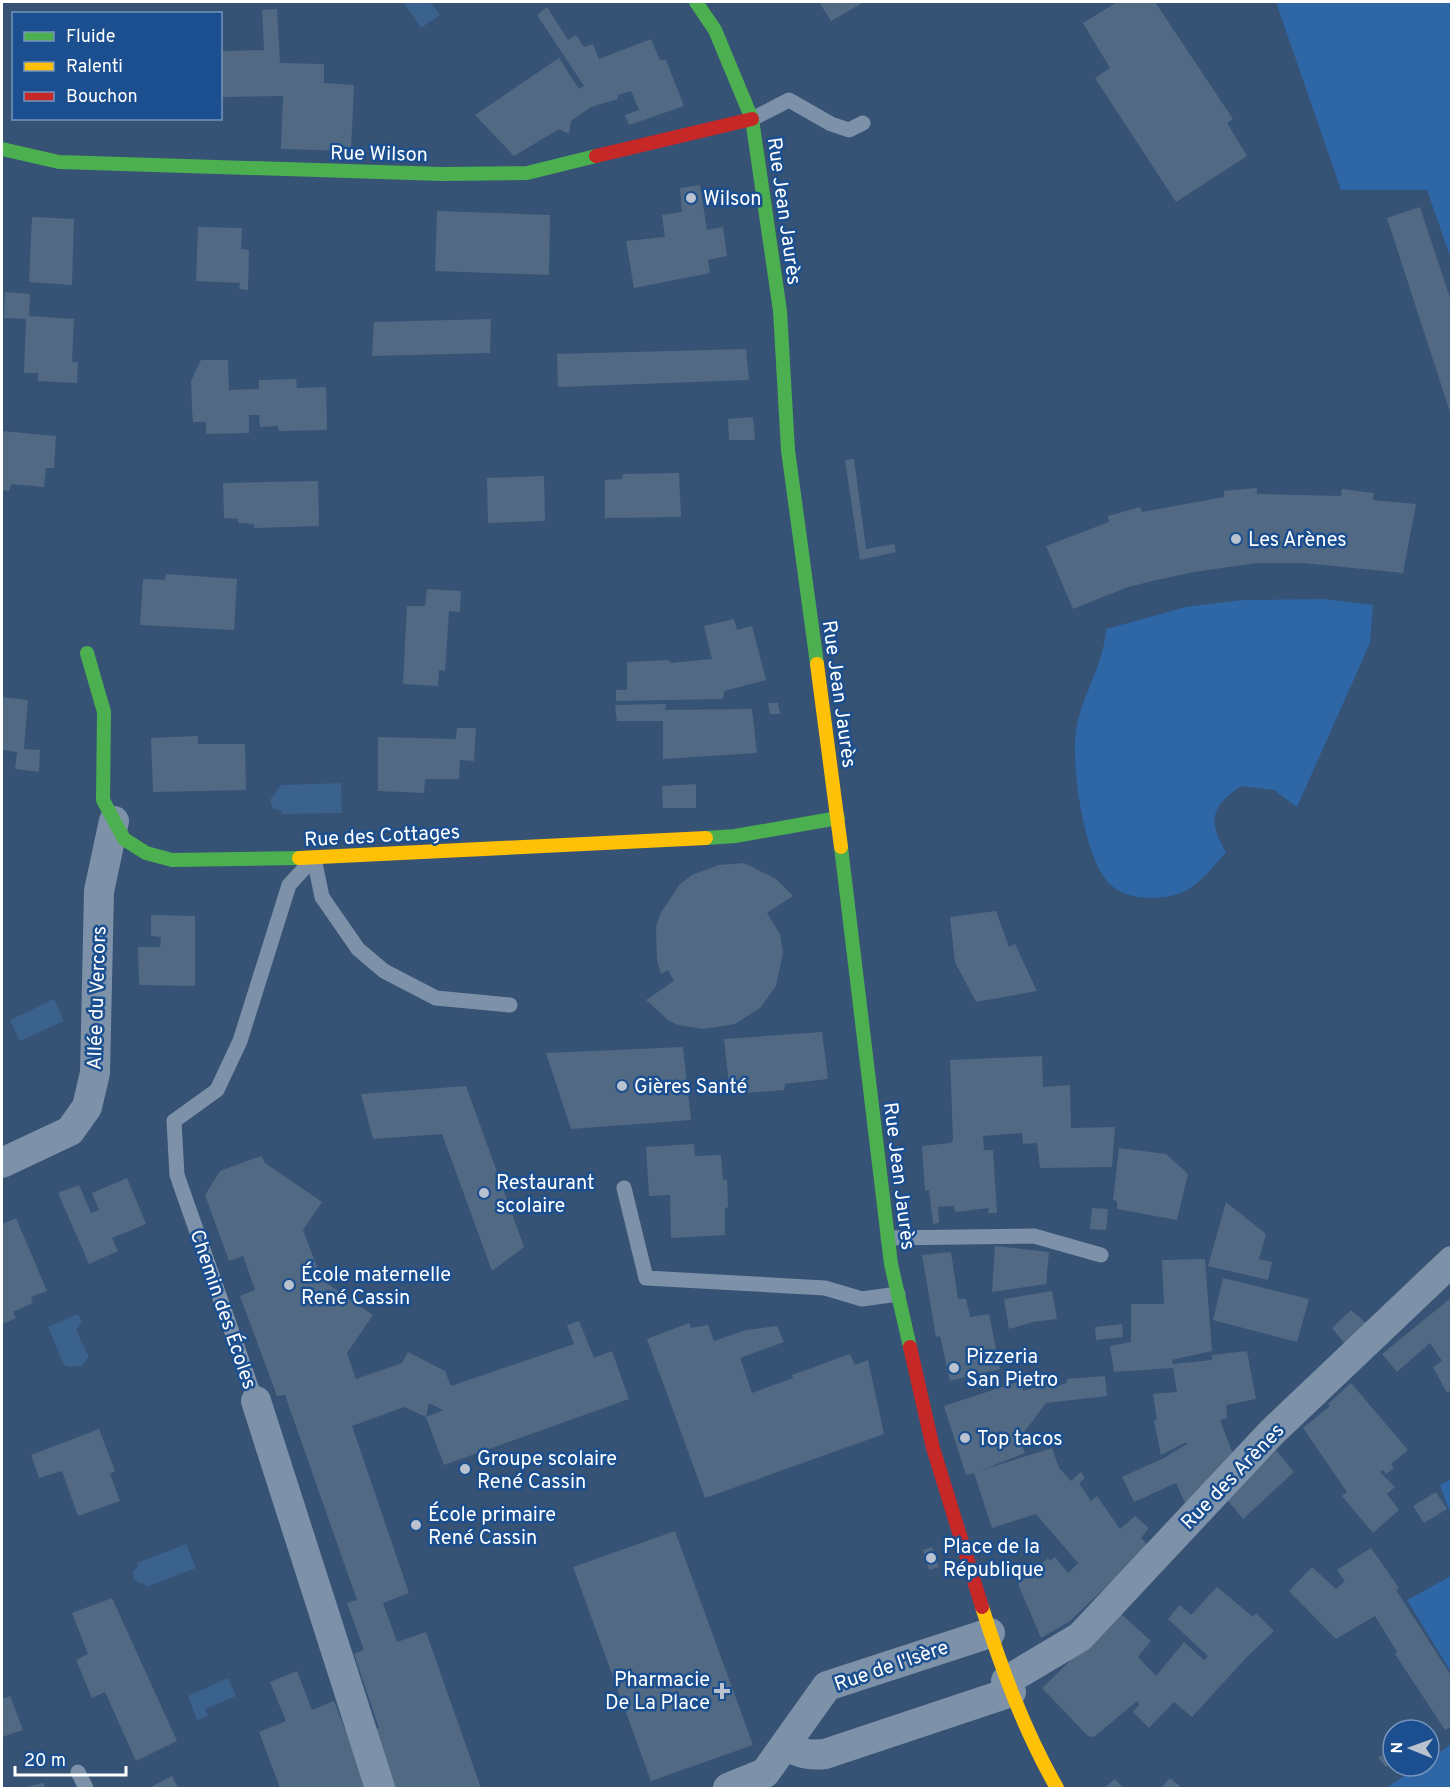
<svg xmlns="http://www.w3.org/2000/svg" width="1453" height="1790" font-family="Overpass,sans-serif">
<rect width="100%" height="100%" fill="#365274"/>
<path fill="#2f66a5" d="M1276,2H1451V259L1427,190H1341Z
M1324,599L1373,605L1370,643L1297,807L1274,790L1241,786C1210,807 1208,821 1226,852C1198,885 1185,902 1138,897C1124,895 1112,889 1104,877C1083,848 1071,765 1076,730C1082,695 1104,664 1106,629L1186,607L1242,600Z
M1451,1479V1515L1440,1485Z
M1451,1576V1672L1407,1600Z
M1451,1744V1788H1386L1419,1766H1429V1760Z"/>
<path fill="#3b618d" d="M403,2H431L440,15L421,28Z
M341,783L342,813L282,814L281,810L273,809L270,800L281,785Z
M54,999L64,1021L20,1041L10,1020Z
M78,1314L82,1321L76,1330L89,1357L81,1366L69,1367L64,1365L48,1327Z
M186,1544L196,1568L146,1587L145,1583H139L133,1578V1571L138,1568L137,1563Z
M228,1678L236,1696L205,1709L208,1716L197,1720L188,1696Z"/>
<path fill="#526984" d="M819,2H864L831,21Z
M1117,2H1155L1233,119L1227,123L1247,156L1176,202L1095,78L1110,68L1083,23Z
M547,7L568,40L576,35L584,47L593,44L599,59L651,39L660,60H666L684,106L629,125L625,115L639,110L631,91L618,95V99L591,107L571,121L569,134L559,129L514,156L475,115L559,58L579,89L584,86L537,15Z
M277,9L280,63L324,64V83L354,85L351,151L281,149L283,96L220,97V51L264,50L262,10Z
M700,185L707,230L723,227L727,256L708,260L710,273L634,288L626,241L665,237L662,215L682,212L680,188Z
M1420,207L1452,304L1451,415L1387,218Z
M437,211L550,215L549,275L435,271Z
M32,217L74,219L72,285L29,282Z
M198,227L242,228L241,249L249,250L248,290L239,289L240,283L196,281Z
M5,292L30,294L29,316L74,319L72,362H78L77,383L38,381V373H24L26,319L4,318Z
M491,319L490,353L372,356L374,322Z
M746,349L749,380L558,387L557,354Z
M201,360H228L229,390L259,389V380L296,379L297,388L326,387L327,430L279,431L278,426L260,427L259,415H249V433L206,434V422H193L192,409L191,381Z
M753,417L755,440H729L728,419Z
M2,431L56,436L54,468H46L44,487L11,484L9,491L2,490Z
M854,459L866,549L894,544L896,552L860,560L845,460Z
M679,473L681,517L605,518V480L622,479L623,474Z
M544,476L545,521L488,523L487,478Z
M318,481L319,526L254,528V524L238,523V519L224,518L223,483Z
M1257,488V494L1341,496L1342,489L1374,493L1373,500L1416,504L1403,573L1303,563H1257L1194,572L1157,580L1128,587L1073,609L1046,546L1109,522L1108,516L1140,507L1142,512L1224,497V491Z
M166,574L237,579L234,630L140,625L143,579L165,580Z
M427,589L461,591L460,612L449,611L445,671L439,670L438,686L403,684L407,606H425Z
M734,619L737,630L752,626L766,680L724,691L723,699L616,701V690H627V662L668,660L671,663L712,659L704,626Z
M2,697L28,700L24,749L40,750L39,772L15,769L17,752L2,750Z
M768,703H778L780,714H770Z
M666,704L665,710L752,709L757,753L663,759V721H617L615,705Z
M457,728H476L474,761L460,760L459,779H425L424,793L378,791V737L456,739Z
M198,736V744H245L246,790L153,792L151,738Z
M696,784V808H663L662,786Z
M744,863L776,879L793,896L767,913L780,934L783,953L776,986L761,1007L735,1024L703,1029L678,1025L668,1020L646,1000L674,981L668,970L661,974L657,960L656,927L660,914L680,884L692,875L719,865Z
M996,911L1009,947L1015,944L1037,991L976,1002L955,962L950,917Z
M151,915L195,916V986L139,985L138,947H160L161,937L151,936Z
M822,1032L828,1079L785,1084L784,1090L730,1094L724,1039Z
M683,1047L691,1120L571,1129L546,1053Z
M1042,1056L1043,1087L1070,1085L1071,1128L1115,1127L1112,1167L1040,1168L1037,1143L1023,1144L1022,1133L983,1136L984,1150H993L997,1213H988L989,1208L955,1212L954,1206L938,1207L939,1223L933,1224L929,1190H925L922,1146L951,1143L953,1139L950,1060Z
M466,1086L524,1247L492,1271L442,1134L373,1139L361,1094Z
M694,1144L695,1156L721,1155L723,1180H727L728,1207L725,1208V1235L671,1238L670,1195L649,1196L646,1147Z
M1119,1148L1166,1154L1188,1174L1177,1220L1117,1209V1201L1113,1200Z
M261,1156L265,1163L322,1202L303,1230L322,1280L373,1315L347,1353L356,1379L402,1363L408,1352L445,1371L451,1386L574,1344L567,1325L579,1321L594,1358L612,1351L629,1399L444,1465L426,1417L443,1410L429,1403L426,1417L404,1407L352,1426L409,1593L383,1603L397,1642L426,1632L481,1788H389L370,1731L379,1728L354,1654L364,1650L347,1603L357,1600L285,1395L277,1396L240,1296L255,1290L243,1256L229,1261L205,1195L220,1171Z
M127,1178L146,1224L112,1238L118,1251L89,1264L58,1193L79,1185L91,1213L99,1210L92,1193Z
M1226,1202L1266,1234L1259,1259L1272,1262L1268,1280L1208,1266Z
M1092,1208L1108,1209L1106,1230L1090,1229Z
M16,1218L47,1291L31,1297L33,1303L13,1312L16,1318L2,1324V1224Z
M995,1246L1049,1252L1046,1284L992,1292Z
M951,1252L958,1299H966L970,1317L989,1314L1000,1369L950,1381L940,1336L936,1337L922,1255Z
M1205,1259L1212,1351L1172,1360L1173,1364L1212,1360V1355L1247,1351L1256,1399L1226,1405L1227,1418L1220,1420L1233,1454L1185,1503L1176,1483L1134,1502L1122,1477L1164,1458L1187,1444L1186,1442L1161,1455L1154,1421L1157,1420L1153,1394L1177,1392L1173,1368L1114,1372L1110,1346L1131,1342V1304H1164L1162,1260Z
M1223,1278L1309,1299L1297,1342L1213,1320Z
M1052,1291L1057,1319L1033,1322L1009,1329L1004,1299Z
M1452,1297V1389L1447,1393L1433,1367L1442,1361L1430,1343L1397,1372L1382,1354Z
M1351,1310L1366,1323L1344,1343L1332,1328Z
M689,1323L691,1328L708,1325L714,1341L746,1330L777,1326L784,1342L740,1358L752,1393L793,1378L792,1375L850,1354L855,1365L868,1360L884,1434L705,1498L647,1339Z
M1122,1324L1123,1337L1096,1340L1095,1327Z
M1105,1376L1107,1396L1046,1403L1019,1439L1025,1453L982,1470L1052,1448L1059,1468L1071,1481L1081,1472L1085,1478L1079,1483L1091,1501L1097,1496L1120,1529L1135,1516L1149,1528L1141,1538L1148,1545L1140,1555L1070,1621L1041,1638L1018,1584L1048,1558L1050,1561L1055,1557L1068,1573L1078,1563L1036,1514L992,1528L974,1473L966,1475L944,1406L1023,1380V1391L1051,1383V1388L1067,1383V1379Z
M1351,1383L1408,1450L1391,1464L1394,1468L1386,1474L1383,1470L1380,1472L1395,1487L1387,1494L1399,1510L1373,1533L1342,1496L1347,1492L1303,1428L1330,1406L1328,1404Z
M99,1429L115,1471L110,1474L120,1501L78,1516L62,1471L39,1478L31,1455Z
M1276,1450L1294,1472L1243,1519L1225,1497Z
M1436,1492L1447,1509L1424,1523L1413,1506Z
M675,1531L753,1745L651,1781L573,1567Z
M932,1547L939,1567L929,1570L923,1550Z
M1371,1548L1399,1588L1396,1590L1452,1677V1726L1445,1730L1395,1654L1397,1652L1375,1616L1336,1639L1289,1591L1312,1567L1336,1589L1345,1581L1337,1570Z
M1217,1587L1253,1617L1256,1613L1274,1631L1246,1658L1192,1717L1174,1702L1149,1728L1133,1712L1139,1705L1137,1701L1094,1737L1088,1736L1042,1688L1120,1613L1151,1641L1138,1657L1156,1676L1184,1642L1204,1660L1208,1656L1168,1619L1180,1605L1191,1615Z
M112,1598L177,1741L136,1761L105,1692L92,1698L76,1660L88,1654L72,1613Z
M297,1671L312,1710L334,1701L368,1788H280L259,1732L286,1721L270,1682Z
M10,1696L23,1730L2,1737V1699Z
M1393,1744V1762L1386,1767L1378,1758Z
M172,1776L178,1788H149Z
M1170,1778L1182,1788H1161Z
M1115,1779L1123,1788H1104Z
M44,1783L45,1788H25V1787Z"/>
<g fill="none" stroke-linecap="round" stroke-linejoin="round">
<path stroke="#7d92a8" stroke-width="15" d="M752,119L789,100L831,124L849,130L863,123
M314,858L322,897L358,949L384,971L436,998L510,1005
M624,1188L646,1278L825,1288L862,1299L898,1294
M888,1238L1034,1236L1101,1255
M256,1401L177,1175L174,1121L217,1090L240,1041L289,885L311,861
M78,1772L86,1788"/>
<path stroke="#7d92a8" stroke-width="30" d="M2,1163L70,1131L87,1107L95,1073L99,891L114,821
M256,1401L380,1788
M1006,1681L1080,1637L1272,1432L1452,1261
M785,1745C799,1753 808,1756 825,1754L1011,1692
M728,1788L765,1773L827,1686L990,1633"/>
<path stroke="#4caf50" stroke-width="14" d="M696,2L715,30L752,119L780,311L788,450L817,664
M2,149L59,162L442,174L527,173L596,156
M87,653L104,712L103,800L124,839L146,853L172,860L299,858
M706,838L735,836L838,818
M841,847L891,1264L910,1347"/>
<path stroke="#ffc107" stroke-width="14" d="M817,664L841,847
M299,858L706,838
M982,1607C1002,1670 1024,1730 1057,1788"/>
<path stroke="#c62828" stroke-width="14" d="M596,156L752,119
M910,1347L933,1448L982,1607"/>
</g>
<g fill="#b9c2ce" stroke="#1b4f8f" stroke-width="2">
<circle cx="691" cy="198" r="6"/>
<circle cx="1236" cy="539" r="6"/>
<circle cx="622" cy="1086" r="6"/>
<circle cx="484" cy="1193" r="6"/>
<circle cx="289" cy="1285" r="6"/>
<circle cx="954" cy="1368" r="6"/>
<circle cx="965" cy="1438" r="6"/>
<circle cx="465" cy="1469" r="6"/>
<circle cx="416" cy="1525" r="6"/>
<circle cx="931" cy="1558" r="6"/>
<path d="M719 1682h6v6h6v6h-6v6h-6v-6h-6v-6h6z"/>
</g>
<g text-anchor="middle" stroke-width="5" stroke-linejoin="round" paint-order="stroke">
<g font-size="20" fill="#fff" stroke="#1b4f8f">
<text transform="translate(379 153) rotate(1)" y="7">Rue Wilson</text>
<text transform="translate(785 211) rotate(82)" y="7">Rue Jean Jaurès</text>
<text transform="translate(840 694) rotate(82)" y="7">Rue Jean Jaurès</text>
<text transform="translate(382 835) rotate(-3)" y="7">Rue des Cottages</text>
<text transform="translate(96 998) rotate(-88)" y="7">Allée du Vercors</text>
<text transform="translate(900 1176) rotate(83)" y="7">Rue Jean Jaurès</text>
<text transform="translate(224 1309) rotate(71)" y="7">Chemin des Écoles</text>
<text transform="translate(1232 1476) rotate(-46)" y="7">Rue des Arènes</text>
<text transform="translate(891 1665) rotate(-19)" y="7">Rue de l'Isère</text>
</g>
<g font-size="20" fill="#fff" stroke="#1b4f8f" text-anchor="start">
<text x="703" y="205">Wilson</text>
<text x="1248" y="546">Les Arènes</text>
<text x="634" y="1093">Gières Santé</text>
<text x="496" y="1189">Restaurant<tspan x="496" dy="23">scolaire</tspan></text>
<text x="301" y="1281">École maternelle<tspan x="301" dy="23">René Cassin</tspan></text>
<text x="966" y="1363">Pizzeria<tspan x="966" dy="23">San Pietro</tspan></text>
<text x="977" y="1445">Top tacos</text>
<text x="477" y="1465">Groupe scolaire<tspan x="477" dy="23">René Cassin</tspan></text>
<text x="428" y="1521">École primaire<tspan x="428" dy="23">René Cassin</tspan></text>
<text x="943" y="1553">Place de la<tspan x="943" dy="23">République</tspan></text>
<text x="710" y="1686" text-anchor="end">Pharmacie<tspan x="710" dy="23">De La Place</tspan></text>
</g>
</g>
<rect width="1453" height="1790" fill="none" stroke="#ffffff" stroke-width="6"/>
<rect x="12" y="12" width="210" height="108" fill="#1b4f8f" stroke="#7695bc" stroke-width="1.5"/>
<rect x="24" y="32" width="30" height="9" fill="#4caf50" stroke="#7695bc" stroke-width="1.5"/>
<text x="66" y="42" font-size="18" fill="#ffffff">Fluide</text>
<rect x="24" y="62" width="30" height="9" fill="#ffc107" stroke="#7695bc" stroke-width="1.5"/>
<text x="66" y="72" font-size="18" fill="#ffffff">Ralenti</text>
<rect x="24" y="92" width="30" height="9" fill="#c62828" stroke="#7695bc" stroke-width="1.5"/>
<text x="66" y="102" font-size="18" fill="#ffffff">Bouchon</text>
<g transform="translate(1411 1748) rotate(271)"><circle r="28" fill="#1b4f8f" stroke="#7695bc" stroke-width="1.5"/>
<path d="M0-4.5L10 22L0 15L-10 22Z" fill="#b9c2ce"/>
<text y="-9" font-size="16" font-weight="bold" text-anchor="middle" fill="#ffffff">N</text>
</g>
<path d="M15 1766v9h111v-9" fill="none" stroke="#ffffff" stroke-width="3"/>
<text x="24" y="1766" font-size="18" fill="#ffffff" stroke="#1b4f8f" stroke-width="4.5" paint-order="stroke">20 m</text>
</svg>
